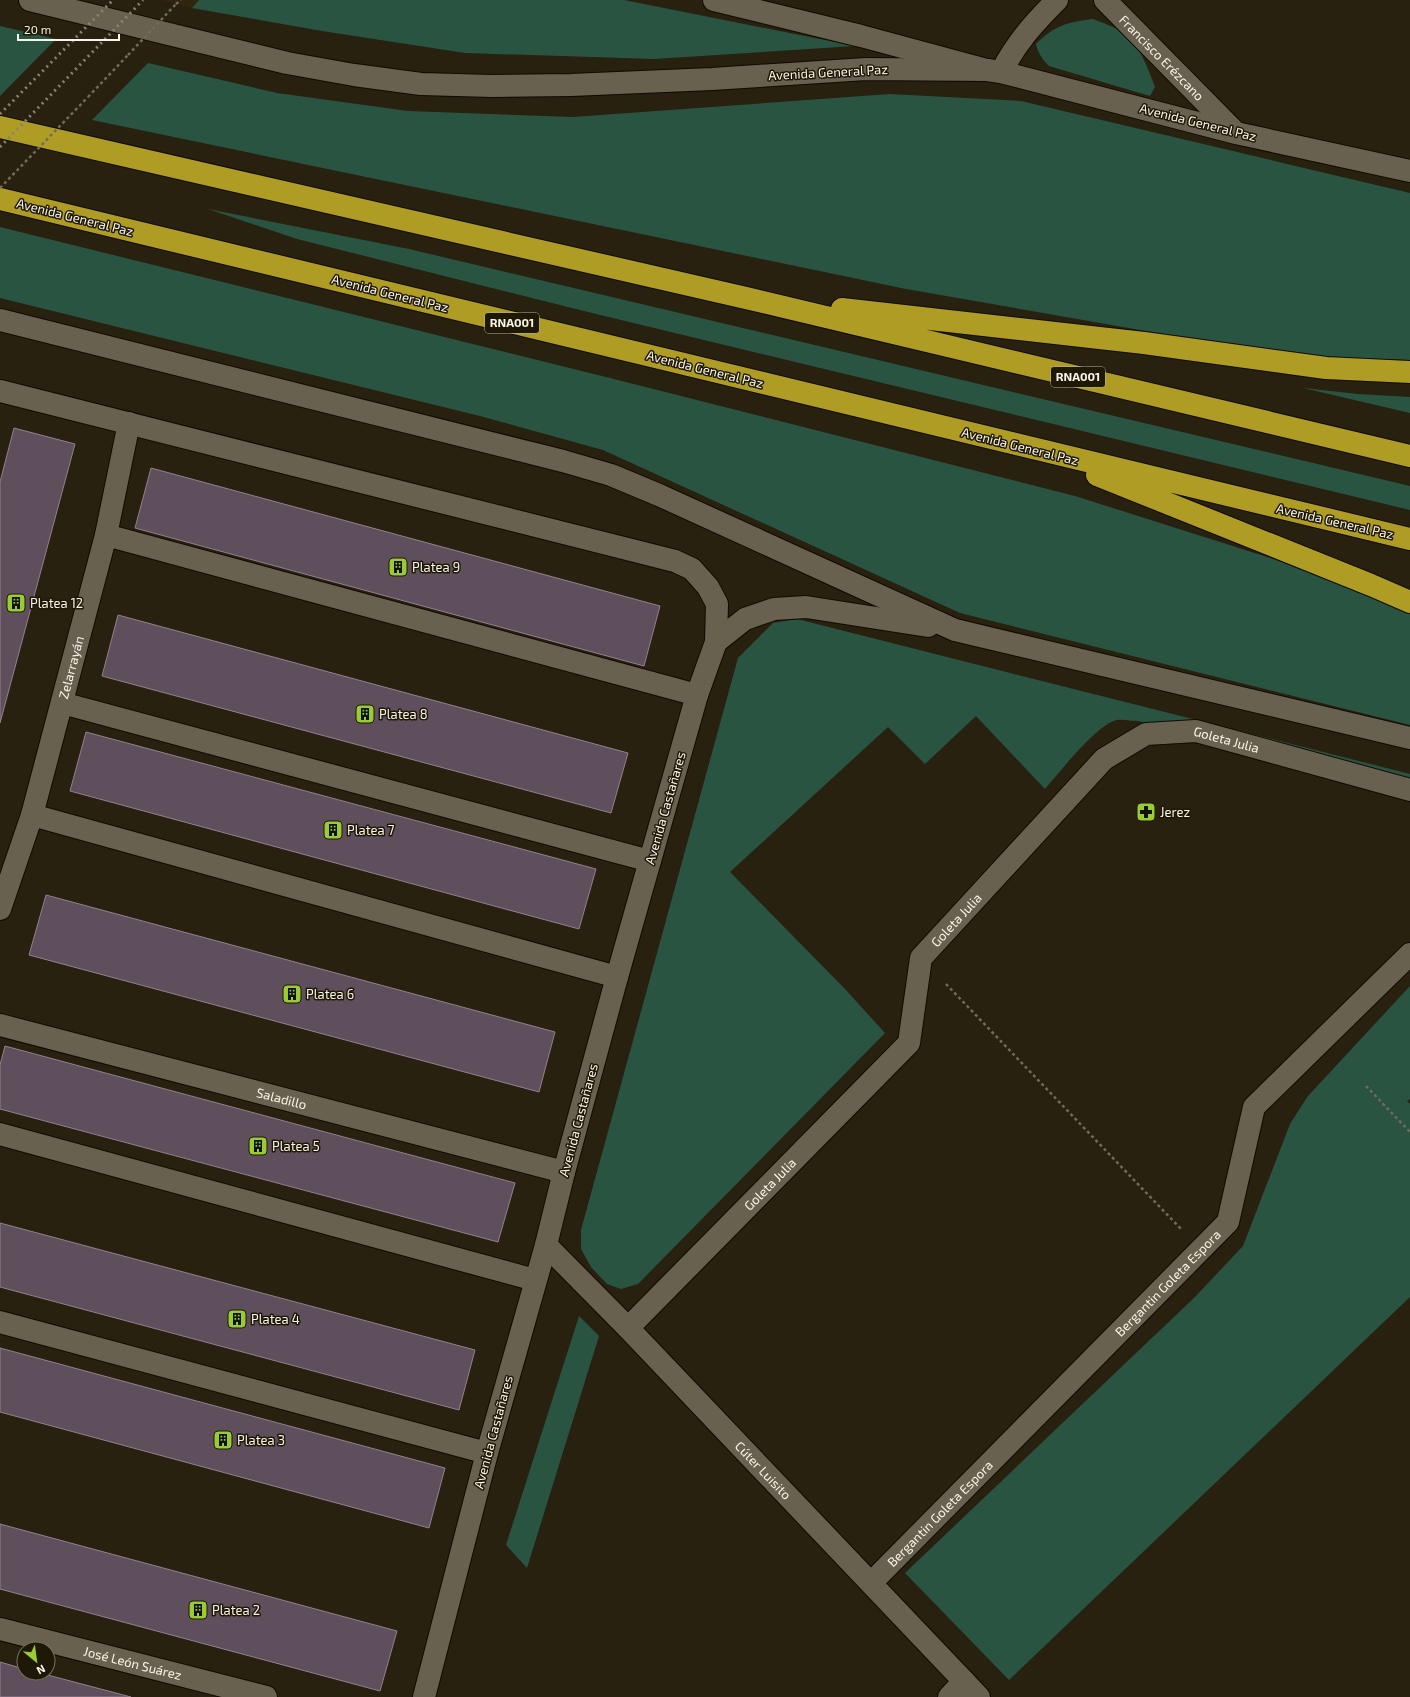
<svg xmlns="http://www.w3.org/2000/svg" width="1410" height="1697" font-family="'Exo 2',sans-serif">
<rect width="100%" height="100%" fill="#282110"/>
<path fill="#30260f" d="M161,0H199L192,8Z"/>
<path fill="#2a5442" d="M199,0H624L855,46L654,59L465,53L322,31L192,8Z
M1093,19C1106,24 1121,29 1132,39C1139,46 1152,78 1155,87L1150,96L1049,66C1042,59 1038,53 1036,44C1054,26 1067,22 1093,19Z
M0,26L56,39L0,96Z
M148,63L277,93L408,111L573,117L890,94L1021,101L1410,193V360L1340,358L1220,344L906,289L92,120Z
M208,209L409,249L1410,486V510L588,312L297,239Z
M0,227L606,377L1075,496L1302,568L1410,611V725L960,613L603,450L480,416L0,298Z
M1303,388L1358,394L1410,397V413Z
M797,619L1410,774V790L1138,721C1132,721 1123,719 1117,720C1098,723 1059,773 1045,789L976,716L925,764L888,727L730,872L845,989L885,1033L638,1284L621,1289L607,1284L591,1267L581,1249V1230L738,658L773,623Z
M1410,986V1099L1407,1101L1410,1104V1297L1009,1680L905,1573L1195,1297L1243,1246L1290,1124L1308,1096Z
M579,1316L599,1336L527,1568L506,1545Z"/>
<path fill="#5f4e5b" stroke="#93808e" d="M14,428L75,444L0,723V482Z
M151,468L660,606L644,666L135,528Z
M118,615L628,753L611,813L102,676Z
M86,732L596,869L579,929L70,791Z
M46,895L555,1032L539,1092L29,955Z
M5,1046L515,1183L498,1242L0,1109V1065Z
M0,1223L475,1350L459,1410L0,1287Z
M0,1348L445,1468L429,1528L0,1412Z
M0,1524L397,1631L380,1691L0,1589Z
M0,1662L24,1669V1673H40L131,1697H0Z"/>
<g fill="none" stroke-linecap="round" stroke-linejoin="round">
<g stroke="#100a00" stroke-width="24">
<g id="minor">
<path d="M30,0L287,63L354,75L421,84L492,86L571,85L712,79L866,69L987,70"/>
<path d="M714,0L861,36L987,70L1001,72L1236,133L1410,171"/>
<path id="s1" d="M1105,0L1235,132"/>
<path d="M1001,72C1017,42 1033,24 1057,0"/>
<path d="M0,320L563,461L611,475L659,495L955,630L1410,738"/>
<path d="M0,391L675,561L692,569L708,587L717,604L716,642L697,695L617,977L564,1172L546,1245L487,1453L424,1697"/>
<path d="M106,535L697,695"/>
<path d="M716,642L745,619L774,609L806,607L928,626"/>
<path d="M62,703L650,861"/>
<path d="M32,815L617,977"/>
<path id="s2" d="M0,909L32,815L106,535L129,423"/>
<path id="s3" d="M0,1025L564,1172"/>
<path d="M0,1134L535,1280"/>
<path id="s4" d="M546,1245L628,1328L979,1697"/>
<path d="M0,1322L487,1453"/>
<path id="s5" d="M628,1328L909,1043L921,958L1104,759L1146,734L1196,731L1410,790"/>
<path id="s6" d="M871,1583L1228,1222L1254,1107L1410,954"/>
<path id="s7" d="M0,1629L266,1697"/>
<path d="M949,1697L964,1681"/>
</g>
</g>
<g stroke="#100a00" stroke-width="24">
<path id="highway" d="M0,127L746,298L1410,456
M0,199L1410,539
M842,309L1144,343L1326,368L1410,372
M1097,475L1371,585L1410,602"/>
</g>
<path stroke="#716b5c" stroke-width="2.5" stroke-dasharray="3 3" stroke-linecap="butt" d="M176,4L181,0
M88,97L128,55
M946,984L1181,1229
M1366,1086L1410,1132"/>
<use href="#minor" stroke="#69614f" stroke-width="22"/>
<use href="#highway" stroke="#af9c25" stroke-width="22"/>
<path stroke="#898375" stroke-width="3" stroke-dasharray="2 4" stroke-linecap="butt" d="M0,114L113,0
M0,147L143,0"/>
<path stroke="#716b5c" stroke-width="2.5" stroke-dasharray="3 3" stroke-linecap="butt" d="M128,55L176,4
M0,188L88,97"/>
</g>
<defs>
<g id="building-square" transform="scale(1)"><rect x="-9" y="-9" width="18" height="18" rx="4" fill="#9bcb32" stroke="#1e1807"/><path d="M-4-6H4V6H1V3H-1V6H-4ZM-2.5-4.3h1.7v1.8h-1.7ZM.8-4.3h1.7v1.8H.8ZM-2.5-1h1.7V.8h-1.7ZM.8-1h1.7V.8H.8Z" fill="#111"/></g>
<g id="pharmacy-square" transform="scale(1)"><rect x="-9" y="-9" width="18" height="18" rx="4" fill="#9bcb32" stroke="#1e1807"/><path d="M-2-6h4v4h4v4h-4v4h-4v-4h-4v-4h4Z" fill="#111"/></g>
</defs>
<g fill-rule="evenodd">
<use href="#building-square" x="398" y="567"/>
<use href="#building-square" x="16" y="603"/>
<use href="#building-square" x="365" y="714"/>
<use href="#pharmacy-square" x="1146" y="812"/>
<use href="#building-square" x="333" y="830"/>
<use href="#building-square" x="292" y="994"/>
<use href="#building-square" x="258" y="1146"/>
<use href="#building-square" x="237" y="1319"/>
<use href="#building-square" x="223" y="1440"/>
<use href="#building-square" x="198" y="1610"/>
</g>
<g text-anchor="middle" stroke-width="3" stroke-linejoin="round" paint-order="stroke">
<g fill="#1e1807" stroke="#b7b2a5" stroke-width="1">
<rect x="485" y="313" width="54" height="20" rx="3"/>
<rect x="1051" y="367" width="54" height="20" rx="3"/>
</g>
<g font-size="12" font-weight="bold" fill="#f9f4e9">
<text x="512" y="327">RNA001</text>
<text x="1078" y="381">RNA001</text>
</g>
<g font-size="13" fill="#f9f4e9" stroke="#1e1807">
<text dy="5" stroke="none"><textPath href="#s1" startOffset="81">Francisco Erézcano</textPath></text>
<text transform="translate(828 72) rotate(-3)" y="5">Avenida General Paz</text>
<text transform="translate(1198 122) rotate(14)" y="5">Avenida General Paz</text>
<text transform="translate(75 217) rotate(14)" y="5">Avenida General Paz</text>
<text transform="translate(390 293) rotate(14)" y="5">Avenida General Paz</text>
<text transform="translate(705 369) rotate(14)" y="5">Avenida General Paz</text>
<text transform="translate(1020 446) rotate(14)" y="5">Avenida General Paz</text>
<text transform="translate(1335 521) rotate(13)" y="5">Avenida General Paz</text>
<text dy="5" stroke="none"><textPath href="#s2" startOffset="252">Zelarrayán</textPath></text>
<text dy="5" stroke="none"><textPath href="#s5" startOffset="887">Goleta Julia</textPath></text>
<text transform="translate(665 808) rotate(-74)" y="5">Avenida Castañares</text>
<text dy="5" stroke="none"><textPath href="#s5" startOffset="538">Goleta Julia</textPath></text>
<text dy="5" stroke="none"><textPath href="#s3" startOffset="291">Saladillo</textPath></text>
<text transform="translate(578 1120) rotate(-75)" y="5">Avenida Castañares</text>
<text dy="5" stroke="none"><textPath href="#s5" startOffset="202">Goleta Julia</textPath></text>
<text dy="5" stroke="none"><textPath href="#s6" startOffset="422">Bergantin Goleta Espora</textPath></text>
<text transform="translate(493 1432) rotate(-75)" y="5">Avenida Castañares</text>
<text dy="5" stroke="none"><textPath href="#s4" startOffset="313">Cúter Luisito</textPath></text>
<text dy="5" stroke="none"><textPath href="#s6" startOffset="98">Bergantin Goleta Espora</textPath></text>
<text dy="5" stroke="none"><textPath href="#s7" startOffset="137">José León Suárez</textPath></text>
</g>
<g font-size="13" fill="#f9f4e9" stroke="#1e1807" text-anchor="start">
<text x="412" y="572">Platea 9</text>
<text x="30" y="608">Platea 12</text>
<text x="379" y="719">Platea 8</text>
<text x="1160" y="817">Jerez</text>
<text x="347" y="835">Platea 7</text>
<text x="306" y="999">Platea 6</text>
<text x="272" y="1151">Platea 5</text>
<text x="251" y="1324">Platea 4</text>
<text x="237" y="1445">Platea 3</text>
<text x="212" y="1615">Platea 2</text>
</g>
</g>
<g transform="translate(36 1661) rotate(151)"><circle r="19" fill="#1e1807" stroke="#767061"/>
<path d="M0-3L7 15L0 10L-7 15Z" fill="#9bcb32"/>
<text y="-6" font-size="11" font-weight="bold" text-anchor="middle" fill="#f9f4e9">N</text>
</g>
<path d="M18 34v6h101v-6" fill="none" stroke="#f9f4e9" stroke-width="2"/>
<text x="24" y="34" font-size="12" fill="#f9f4e9" stroke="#1e1807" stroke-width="3" paint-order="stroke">20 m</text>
</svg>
